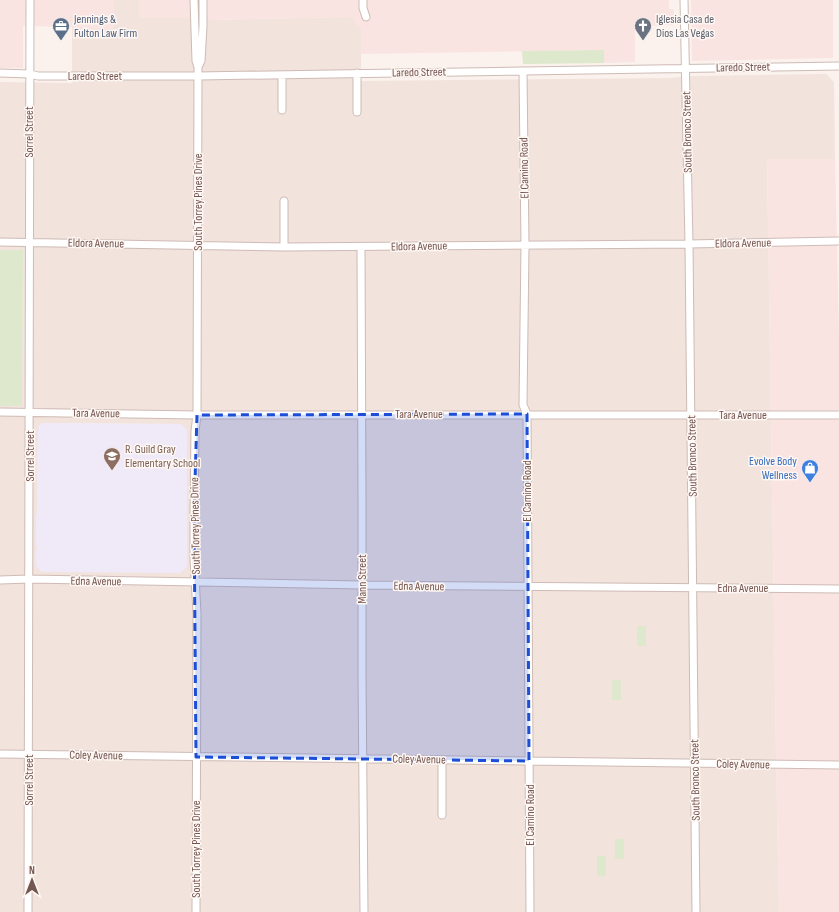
<svg xmlns="http://www.w3.org/2000/svg" width="839" height="912" font-family="'Sofia Sans Condensed',sans-serif">
<rect width="100%" height="100%" fill="#fbf2ed"/>
<path fill="#f2e3dc" fill-rule="evenodd" d="M114,0H139V18H188L209,20L353,17L361,28V81L669,78L693,76L826,74L834,82L835,159H767L776,756L779,912H0V406H22L23,250H0V82L72,83V27L114,28ZM42,423L180,424L187,429L36,566L37,550L36,514H37L38,427Z"/>
<path fill="#fae4e2" d="M0,0H114V28L23,26V68H0Z
M139,0H669V9H674V25L635,26V62L604,63L603,50L361,54V28L355,24L353,17L209,20L188,18H139Z
M691,0H833V58L692,61Z
M767,159H835L839,336V912H779L776,756Z"/>
<path fill="#efe9f8" d="M42,423L181,424L187,429V567L180,573L41,572L36,566V551L37,550V547H36V514H37L38,427Z"/>
<path fill="#dde8cc" d="M604,50V63L523,64L522,51Z
M0,250H23L22,406H0Z
M637,626H646V646H637Z
M612,680H621V700H612Z
M615,839H624V859H615Z
M597,856H606V876H597Z"/>
<g fill="none" stroke-linecap="round" stroke-linejoin="round">
<g stroke="#cebbb5" stroke-width="9">
<path id="minor" d="M194,0L196,61L198,67L197,415L195,431L194,515V558L197,614L196,912
M363,0V8L366,17
M684,0L689,244L696,912
M198,67L201,61L203,26V0
M523,71L525,246L523,405L527,414L530,912
M0,73L30,74L38,76H198L839,66
M282,110V75
M357,112V73
M0,242L284,247L689,244L839,241
M284,247V201
M361,247L362,499V674L364,912
M0,412L197,415H839
M0,580L29,579L362,585L839,589
M0,754L839,765
M442,760V815
M28,912L30,0"/>
</g>
<use href="#minor" stroke="#fff" stroke-width="7"/>
</g>
<path fill="#1d4ed8" fill-opacity="0.2" stroke="#1d4ed8" stroke-width="3" stroke-dasharray="8 5" stroke-linejoin="round" d="M527,414L529,761L196,757L194,515L197,415Z"/>
<defs>
<g id="office-pin" transform="scale(0.9)"><path d="M0 17L-7.5 6A9.5 9.5 0 1 1 7.5 6Z" fill="#5c6f8a" stroke="#fef7f3"/><path d="M-6-3h4V-5.5h4V-3h4V5H-6ZM-1-4.5V-3h2v-1.5ZM-6 0V1H6V0Z" fill="#fff"/></g>
<g id="church-pin" transform="scale(0.9)"><path d="M0 17L-7.5 6A9.5 9.5 0 1 1 7.5 6Z" fill="#6b7280" stroke="#fef7f3"/><path d="M-1.2-6h2.4v3.5h3.3v2.4h-3.3V6h-2.4V-.1h-3.3v-2.4h3.3Z" fill="#fff"/></g>
<g id="school-pin" transform="scale(0.9)"><path d="M0 17L-7.5 6A9.5 9.5 0 1 1 7.5 6Z" fill="#8d6e63" stroke="#fef7f3"/><path d="M0-5L7-2L0 1L-7-2ZM-4 1L0 2.5L4 1V4Q0 6-4 4Z" fill="#fff"/></g>
<g id="shop-pin" transform="scale(0.9)"><path d="M0 17L-7.5 6A9.5 9.5 0 1 1 7.5 6Z" fill="#3f7fe0" stroke="#fef7f3"/><path d="M-5-2.5h2.3a2.7 3.5 0 0 1 5.4 0H5L5.5 6h-11ZM-1.5-2.5h3a1.5 2.3 0 0 0-3 0Z" fill="#fff"/></g>
</defs>
<g fill-rule="evenodd">
<use href="#office-pin" x="61" y="26"/>
<use href="#church-pin" x="643" y="26"/>
<use href="#school-pin" x="112" y="456"/>
<use href="#shop-pin" x="810" y="468"/>
</g>
<g text-anchor="middle" stroke-width="3" stroke-linejoin="round" paint-order="stroke">
<g font-size="12" fill="#4e5e75" stroke="#fef7f3" text-anchor="start">
<text x="74" y="23">Jennings &amp;<tspan x="74" dy="14">Fulton Law Firm</tspan></text>
</g>
<g font-size="12" fill="#5b616d" stroke="#fef7f3" text-anchor="start">
<text x="656" y="23">Iglesia Casa de<tspan x="656" dy="14">Dios Las Vegas</tspan></text>
</g>
<g font-size="12" fill="#745651" stroke="#fef7f3">
<text transform="translate(743 67) rotate(-1)" y="4">Laredo Street</text>
<text transform="translate(419 72) rotate(-1)" y="4">Laredo Street</text>
<text x="95" y="80">Laredo Street</text>
<text transform="translate(29 132) rotate(-90)" y="4">Sorrel Street</text>
<text transform="translate(687 132) rotate(-91)" y="4">South Bronco Street</text>
<text transform="translate(524 168) rotate(-91)" y="4">El Camino Road</text>
<text transform="translate(198 202) rotate(-90)" y="4">South Torrey Pines Drive</text>
<text transform="translate(96 243) rotate(1)" y="4">Eldora Avenue</text>
<text transform="translate(743 243) rotate(-1)" y="4">Eldora Avenue</text>
<text transform="translate(419 246) rotate(-1)" y="4">Eldora Avenue</text>
<text transform="translate(96 413) rotate(1)" y="4">Tara Avenue</text>
<text x="419" y="418">Tara Avenue</text>
<text x="743" y="419">Tara Avenue</text>
<text transform="translate(30 456) rotate(-90)" y="4">Sorrel Street</text>
<text transform="translate(692 456) rotate(-91)" y="4">South Bronco Street</text>
<text transform="translate(527 491) rotate(-90)" y="4">El Camino Road</text>
<text transform="translate(195 526) rotate(-91)" y="4">South Torrey Pines Drive</text>
<text transform="translate(362 579) rotate(-90)" y="4">Mann Street</text>
<text transform="translate(96 581) rotate(1)" y="4">Edna Avenue</text>
<text transform="translate(419 586) rotate(1)" y="4">Edna Avenue</text>
<text x="743" y="592">Edna Avenue</text>
<text transform="translate(96 755) rotate(1)" y="4">Coley Avenue</text>
<text transform="translate(419 759) rotate(1)" y="4">Coley Avenue</text>
<text transform="translate(743 764) rotate(1)" y="4">Coley Avenue</text>
<text transform="translate(29 780) rotate(-90)" y="4">Sorrel Street</text>
<text transform="translate(695 780) rotate(-91)" y="4">South Bronco Street</text>
<text transform="translate(530 815) rotate(-90)" y="4">El Camino Road</text>
<text transform="translate(196 849) rotate(-90)" y="4">South Torrey Pines Drive</text>
</g>
<g font-size="12" fill="#785e54" stroke="#fef7f3" text-anchor="start">
<text x="125" y="453">R. Guild Gray<tspan x="125" dy="14">Elementary School</tspan></text>
</g>
<g font-size="12" fill="#366cbe" stroke="#fef7f3" text-anchor="end">
<text x="797" y="465">Evolve Body<tspan x="797" dy="14">Wellness</tspan></text>
</g>
</g>
<g transform="translate(32 880)" stroke="#fef7f3" stroke-width="3" paint-order="stroke">
<path d="M0-3L7 15L0 10L-7 15Z" fill="#745651"/>
<text y="-6" font-size="11" font-weight="bold" text-anchor="middle" fill="#745651">N</text>
</g>
</svg>
